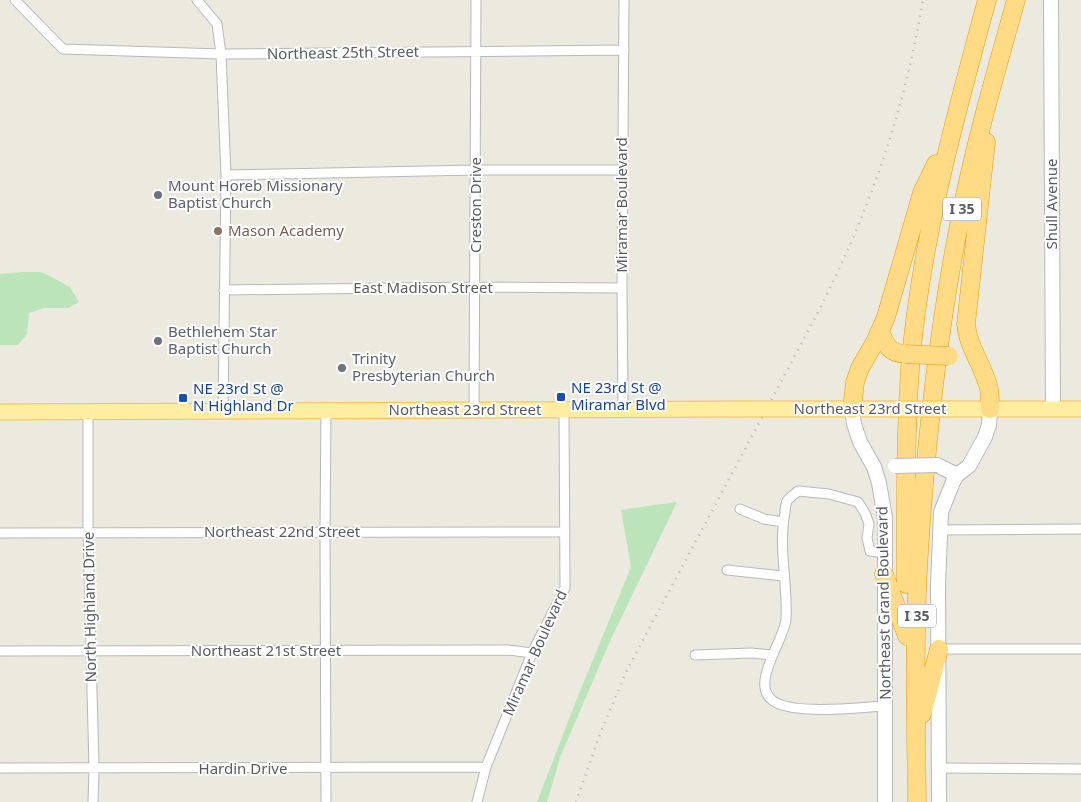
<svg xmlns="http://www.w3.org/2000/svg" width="1081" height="802" font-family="'Noto Sans',sans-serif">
<rect width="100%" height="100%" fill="#ece9df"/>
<path fill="#bce4ba" d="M24,272H40L48,275L70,287L79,302L68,308H45L29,313L27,334L18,345H0V274Z
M677,502L611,639L561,755L547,802H537L576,701L631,567L621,510Z"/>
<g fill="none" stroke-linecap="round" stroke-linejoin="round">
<g stroke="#b5b8bd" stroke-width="11">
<path id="street" d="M15,0L63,49L221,54L624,50
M197,0L217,24L221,54L226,175L223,411
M226,175L476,170H623
M224,290L475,287L622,288
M326,410L325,532L326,802
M474,410L476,0
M623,410L622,288L624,0
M88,411V533L94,769L93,802
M740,509L764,519L783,522
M940,530L1081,529
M0,533L565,532
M885,553L870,551L867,538L869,524L865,513L858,502L829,494L798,491C795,494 789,498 787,501C786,504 785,509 785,512C778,548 788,584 786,619C785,639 750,683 772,700C792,716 860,707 885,706
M727,570L783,576
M939,649H1081
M0,651L508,650L532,653
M695,655L751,653L772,655
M0,768L486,767
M939,768L1081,769
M477,802L486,767L532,653L565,588L564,409"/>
</g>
<g stroke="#b5b9bf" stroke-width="16">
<path id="secondary" d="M1051,0L1053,409
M852,409L854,424L860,442L874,467L879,483L885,518V802
M937,465L957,475
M939,802L938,585L941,512L953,482L957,475L969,466L985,437L989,425L990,409"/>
</g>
<g stroke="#f3c151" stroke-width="17">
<path id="primary" d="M800,409H890
M950,409H1081
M0,412L737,409"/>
</g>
<g stroke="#eb9b00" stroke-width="19">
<path id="highway" d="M986,142L966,324C968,348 984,366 989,389C990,395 990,402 990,409
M880,332C886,345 889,353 905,354
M852,409L855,382L860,368L875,342L886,317L922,193L936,164
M884,574L907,636
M906,584C906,512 905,440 910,369C920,243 954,121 987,0
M922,714L939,649
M917,802C916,725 914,647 918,569C925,448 938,325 963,205C977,136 997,68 1016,0"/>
</g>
<use href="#street" stroke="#fff" stroke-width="9"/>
<use href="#secondary" stroke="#fff" stroke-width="14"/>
<use href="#primary" stroke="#ffeda1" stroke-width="15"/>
<use href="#highway" stroke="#fedb84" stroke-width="18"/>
<path stroke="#b1b2b2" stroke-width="2.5" stroke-dasharray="1 6" stroke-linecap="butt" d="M576,802L600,734L627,670L815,318C869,213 903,117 923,0"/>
<g stroke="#b5b9bf" stroke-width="16" stroke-linecap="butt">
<path id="secondary-bridge" d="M895,466L937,465"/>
</g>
<g stroke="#f3c151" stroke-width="17" stroke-linecap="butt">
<path id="primary-bridge" d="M737,409H800
M890,409H950"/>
</g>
<g stroke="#eb9b00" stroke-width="19" stroke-linecap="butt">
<path id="highway-bridge" d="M905,354L949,356"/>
</g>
<use href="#secondary-bridge" stroke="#fff" stroke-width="14"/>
<use href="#primary-bridge" stroke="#ffeda1" stroke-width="15"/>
<use href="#highway-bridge" stroke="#fedb84" stroke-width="18"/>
</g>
<g fill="#6b7280" stroke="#fff" stroke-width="2">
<circle cx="158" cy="195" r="5"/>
<circle cx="158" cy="341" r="5"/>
<circle cx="342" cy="368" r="5"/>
</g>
<circle fill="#8d6e63" stroke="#fff" stroke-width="2" cx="218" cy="231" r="5"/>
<g fill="#1a4fb4" stroke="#fff" stroke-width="2">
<rect x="556" y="392" width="10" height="10" rx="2.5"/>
<rect x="178" y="393" width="10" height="10" rx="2.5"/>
</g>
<g text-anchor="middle" stroke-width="4" stroke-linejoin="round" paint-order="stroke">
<g fill="#fff" stroke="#8a8d90" stroke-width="1">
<rect x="943" y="197.5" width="38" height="23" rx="4"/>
<rect x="898" y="604.5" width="38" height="23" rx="4"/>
</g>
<g font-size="14" font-weight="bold" fill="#585c61">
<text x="962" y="214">I 35</text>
<text x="917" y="621">I 35</text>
</g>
<g font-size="15" fill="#585c61" stroke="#fff">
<text transform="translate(343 53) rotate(-1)" y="5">Northeast 25th Street</text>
<text transform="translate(1052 204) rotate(-90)" y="5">Shull Avenue</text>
<text transform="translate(476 205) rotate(-90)" y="5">Creston Drive</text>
<text transform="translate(622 205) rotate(-90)" y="5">Miramar Boulevard</text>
<text x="423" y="293">East Madison Street</text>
<text x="870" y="414">Northeast 23rd Street</text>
<text x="465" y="415">Northeast 23rd Street</text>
<text x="282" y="537">Northeast 22nd Street</text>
<text transform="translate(884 603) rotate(-91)" y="5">Northeast Grand Boulevard</text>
<text transform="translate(90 607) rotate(-91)" y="5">North Highland Drive</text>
<text x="266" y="656">Northeast 21st Street</text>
<text transform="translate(535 653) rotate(-66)" y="5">Miramar Boulevard</text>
<text x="243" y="774">Hardin Drive</text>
</g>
<g font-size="15" fill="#5b616d" stroke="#fff" text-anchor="start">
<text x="168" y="191">Mount Horeb Missionary<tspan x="168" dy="17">Baptist Church</tspan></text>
<text x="168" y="337">Bethlehem Star<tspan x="168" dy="17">Baptist Church</tspan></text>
<text x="352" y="364">Trinity<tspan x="352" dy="17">Presbyterian Church</tspan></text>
</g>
<g font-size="15" fill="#785e54" stroke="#fff" text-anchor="start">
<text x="228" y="236">Mason Academy</text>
</g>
<g font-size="15" fill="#164399" stroke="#fff" text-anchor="start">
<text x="571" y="393">NE 23rd St @<tspan x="571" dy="17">Miramar Blvd</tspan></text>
<text x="193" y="394">NE 23rd St @<tspan x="193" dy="17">N Highland Dr</tspan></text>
</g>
</g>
</svg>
